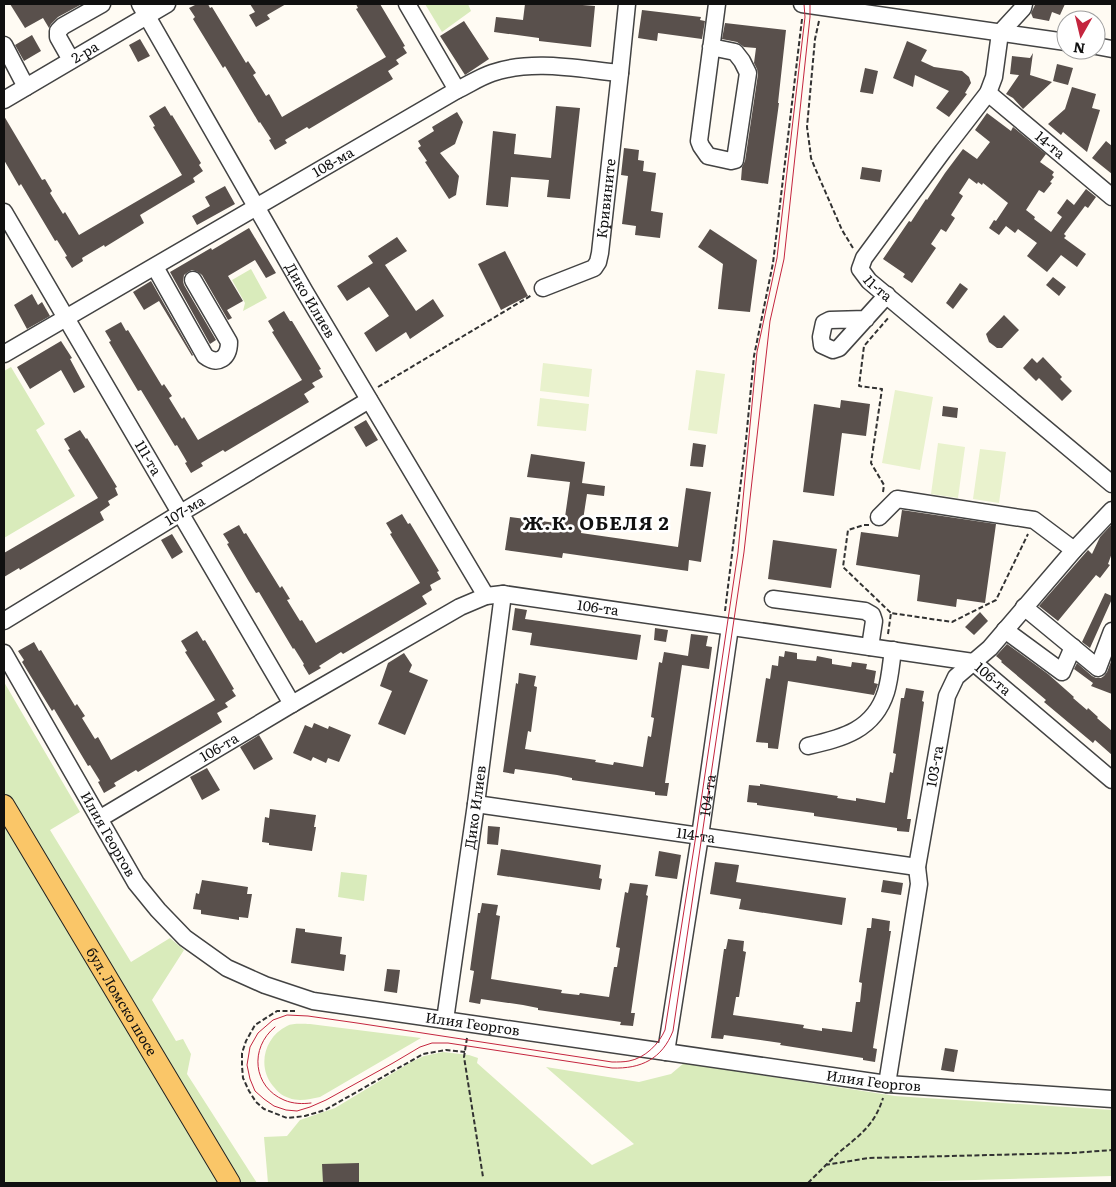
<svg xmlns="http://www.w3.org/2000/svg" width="1116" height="1187" font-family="Literata,serif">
<rect width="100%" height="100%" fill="#fffbf3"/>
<path fill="#d9ebbb" d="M425,4H468L471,11L442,32Z
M251,269L267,298L243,311L245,303L232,280Z
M11,367L45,424L36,430L75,496L4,538V371Z
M4,682L80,812L50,830L131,962L170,938L184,950L152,1000L176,1041L183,1039L191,1054L187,1074L257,1183H240L4,792Z
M4,824L219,1183H4Z
M341,872L367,875L364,901L338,897Z
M310,1024L421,1038L320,1097C310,1099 299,1102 289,1098C282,1096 277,1091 273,1086C257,1067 264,1037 287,1026C292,1023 303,1024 310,1024Z
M443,1052L469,1055L478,1058L477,1063L592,1165L634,1144L546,1067L639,1082L671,1074L684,1063L895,1096L1112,1110V1176L872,1183H268L264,1137L287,1136L300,1120L335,1108L411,1062L424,1056Z"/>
<path fill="#e9f2cd" d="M543,363L592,369L589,397L540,391Z
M696,370L725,374L717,434L688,430Z
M895,390L933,397L920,470L882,463Z
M540,398L589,404L586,431L537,426Z
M938,443L965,447L958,498L931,494Z
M980,449L1006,452L999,503L973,499Z"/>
<path fill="#59504c" d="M10,4H82L58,17L51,24L49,28L43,18L25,28Z
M197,4H208L210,8L212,7L246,63L248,61L256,73L253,75L266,96L269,94L282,117L386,57L356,9L358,8L356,4H380L405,46L403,47L407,53L396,60L399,64L388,71L393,79L309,129L307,127L285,140L287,143L275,150L269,140L271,139L260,122L259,123L225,66L223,68L193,19L195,17L189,8Z
M250,4H286L267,15L270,19L256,27L249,15L255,12Z
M525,4H570L595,6L591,47L539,41V38L494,32L496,17L523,20Z
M1034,4H1065L1060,15L1052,12L1049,21L1033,18L1031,13L1035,5Z
M642,10L701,17L700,20L705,21L702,39L658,33L657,41L638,38Z
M464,21L489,59L465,75L440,36Z
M725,23L786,30L778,103H779L768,184L741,180L742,167L745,161L758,74L757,69L754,63L756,48L744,47L737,42L722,39Z
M32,35L41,51L24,61L15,45Z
M140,39L150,56L138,62L129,45Z
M907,41L927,50L921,61L934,67L962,71L969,77L971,83L965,93L967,94L949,117L936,108L949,91L915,75L913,87L893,78Z
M1033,53L1030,75L1052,82L1023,109L1013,98L1006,94L1019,75L1010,74L1012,56L1030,58Z
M1057,64L1073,68L1068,85L1053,81Z
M865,68L878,71L873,94L860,92Z
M1072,87L1096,94L1092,108L1100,110L1087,152L1063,132L1061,135L1048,124L1065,109Z
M165,106L171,116L172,115L201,163L199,165L203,171L193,178L195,182L140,215L144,223L105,247L104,245L82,258L83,261L72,268L65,257L67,256L57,240L55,241L21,184L19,186L4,160V116L42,180L45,179L52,191L50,193L63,214L65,212L79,235L182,175L153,127L155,126L149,116Z
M556,106L580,108L570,199L547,197L549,180L511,177L508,207L486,205L493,131L516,134L514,154L551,158Z
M457,112L463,122L455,144L440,153L459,176L456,195L449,199L425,162L427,161L418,148L421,146L418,141L434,131L432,127Z
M987,113L1011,131L1013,127L1046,154L1040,162L1054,172L1052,175L1054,177L1050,182L1052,183L1044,193L1039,190L1026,210L1035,217L1034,219L1051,232L1062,217L1057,213L1067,199L1074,205L1086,189L1096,197L1088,208L1085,206L1064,234L1066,236L1064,238L1086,254L1077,267L1061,255L1047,272L1027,256L1037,243L1018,229L1015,233L1006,226L999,235L989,228L994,220L996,221L1008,203L983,183L982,185L978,182L977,184L969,178L959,193L963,196L951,215L955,218L946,232L941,229L931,244L936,248L912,283L903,277L905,274L883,259L909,221L911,222L926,199L927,200L945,173L963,149L977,159L990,142L975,130Z
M1106,141L1112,146V174L1092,158Z
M624,148L639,150L638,160L644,161L643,171L656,173L651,211L663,213L660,238L635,235L636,226L622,224L628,176L621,175Z
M862,167L882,170L880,182L860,179Z
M225,186L235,204L197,225L192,216L210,206L205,197Z
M249,228L276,273L266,278L255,260L228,276L243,301L227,310L232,318L228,320L202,275L198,272L192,270L188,272L184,275L183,281L184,285L216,340L210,344L170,272L211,248L212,250Z
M710,229L757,260L750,312L718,309L723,264L698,247Z
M397,237L407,251L385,265L416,311L433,299L444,316L410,339L406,332L376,352L364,333L389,316L369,287L347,301L337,286L373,263L368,256Z
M505,251L528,296L501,310L478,264Z
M1053,277L1066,287L1059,296L1046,285Z
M151,281L193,355L192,356L159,301L144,310L133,292Z
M960,283L968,289L953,309L946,303Z
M32,294L38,305L42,302L50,316L27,329L14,305Z
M284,311L290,321H292L321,369L319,370L323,377L312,383L315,387L304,394L309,402L225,452L223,450L201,463L203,466L191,473L185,463L187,462L177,445L175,446L141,390L138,391L109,342L111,341L105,331L121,322L126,331L128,330L162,386L164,384L172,396L169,398L182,419L184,417L198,440L302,380L272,332L274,331L268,321Z
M1004,315L1019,330L1002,348H997L989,342L986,334Z
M61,341L72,358L70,359L85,387L74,393L61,370L30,389L17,367Z
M1043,357L1062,377L1060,379L1072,391L1062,401L1039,378L1036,381L1023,368L1032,358L1037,363Z
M841,400L870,404L866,436L842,433L834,496L803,492L814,404L840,408Z
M943,406L958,408L957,418L942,416Z
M366,420L378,440L366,447L354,427Z
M80,430L86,439L87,438L117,487L115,488L118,495L108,501L110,505L100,512L104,520L20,570L19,568L4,577V553L98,498L68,450L70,449L64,439Z
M693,443L706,445L703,467L690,466Z
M531,454L585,462L582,483L605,486L604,496L587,494L581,533L678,547L686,488L711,492L701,562L689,560L688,571L563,553L562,558L505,550L510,517L564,524L570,482L527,477Z
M902,510L996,524L985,603L957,599L956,607L917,601L920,575L856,565L861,532L898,537Z
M402,514L408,524L410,523L439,571L437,572L441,579L430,585L432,590L422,596L427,604L343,654L341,652L319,666L321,668L309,675L303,665L304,664L294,648L293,649L259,592L256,593L248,580L227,544L229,543L223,534L239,525L244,534L246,533L280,588L282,586L290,599L287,600L300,621L302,620L316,643L420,583L390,534L392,533L386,523Z
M1112,524V553L1108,564L1110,565L1100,578L1096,575L1058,621L1039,606L1088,550L1092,554L1100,537Z
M172,534L183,552L172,559L161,540Z
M773,540L837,549L831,588L768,579Z
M1105,593L1112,596V599L1090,648L1082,642Z
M515,608L527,610L525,619L641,635L637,660L530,645L532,633L512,630Z
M980,612L988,621L974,635L965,627Z
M655,628L668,630L666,642L654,640Z
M197,631L203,641L205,640L234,689L232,690L236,696L225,703L228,707L217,713L222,722L138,772L136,770L114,783L116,786L104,793L98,782L100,781L90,765L88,766L54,709L52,711L44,698L22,662L24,660L18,651L34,642L39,651L41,650L75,706L77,704L85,716L82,718L95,739L98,737L111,760L215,700L185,652L187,651L181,641Z
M691,634L708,636L706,646L712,647L709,669L682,665L665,783H669L667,796L655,795V792L572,780V778L557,775L515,769L514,774L503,772L516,683L518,684L519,673L536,676L534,686L537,687L531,732L528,731L525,749L596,760L595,762L613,765L614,762L643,767L648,736L651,737L654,718L651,717L659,662L662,663L664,652L688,656Z
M1007,644L1048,674L1074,697L1073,698L1087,710L1088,708L1098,717L1097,718L1112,731V755L1095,740L1093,743L1044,702L1046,700L1001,662L1002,661L996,656Z
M785,651L797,653V659L816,661L817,656L832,659V664L851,667L852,662L867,664L866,669L876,671L874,683L878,684L874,695L788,681L778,749L768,748V743L756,742L766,678L770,679L772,665L778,666L779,656L784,657Z
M404,653L412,665L409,672L428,680L405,735L378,724L392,691L380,686L388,663Z
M1112,659V694L1091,686L1093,683L1074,669L1077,663L1092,676L1096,678H1101L1104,676L1107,672Z
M906,688L924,691L922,701L924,702L907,819H911L909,832L897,831V828L814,816V813L757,805V803L747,802L749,785L760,786V784L838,796L837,798L856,801V798L885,803L890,772L893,773L896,754L893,753L901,698H904Z
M314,723L328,729L329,726L351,735L339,762L328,758L326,763L313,757L311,761L293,753L305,725L312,728Z
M259,735L273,759L254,770L240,747Z
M207,768L220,790L202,800L190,777Z
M270,809L316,815L314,827H316L312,851L269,845V843L262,842L265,817L269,818Z
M488,826L500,827L498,845L487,844Z
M501,849L601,865L599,878L602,879L600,890L497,875Z
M659,851L681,855L677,879L655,876Z
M715,862L739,865L736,882L846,898L842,925L739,909L741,899L710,894Z
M202,880L248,887L247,894H252L248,918L239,917V920L201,914V910L193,909L196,893L199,894Z
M883,880L903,883L901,895L881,892Z
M630,883L648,885L646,895L648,896L631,1013H635L633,1026L620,1025L621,1022L538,1010V1008L523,1005L481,999L480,1004L469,1002L474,971L470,970L478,913H480L482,903L498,905L496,915L500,916L491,979L562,990L561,993L579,995L580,993L609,997L614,967H617L620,948L616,947L625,892L628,893Z
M872,918L890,921L889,931H891L873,1048L877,1049L875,1062L863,1060V1058L780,1045L781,1043L724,1035L723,1039L711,1038L724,949H726L728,939L744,941L743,951L746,952L739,997H736L733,1015L804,1025L803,1028L822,1031V1028L852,1032L856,1002H860L862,983L859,982L867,928H871Z
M296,928L305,929V932L342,937L340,954L346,955L344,971L291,963Z
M387,969L400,970L397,993L384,991Z
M945,1048L958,1050L954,1072L941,1070Z
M359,1163V1183H323L322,1164Z"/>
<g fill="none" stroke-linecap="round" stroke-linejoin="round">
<g stroke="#434343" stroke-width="19">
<g id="minor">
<path id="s1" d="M140,4L305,292L486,596"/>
<path d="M407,4L457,90"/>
<path d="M802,4L1066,42"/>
<path id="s2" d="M1000,33L994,77L988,93L943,151L864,258L860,269L869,281L1112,484"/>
<path d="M1000,33L1023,8L1024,4"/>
<path d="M4,45L26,87"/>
<path d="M1096,46L1112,49"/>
<path d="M711,47L735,52L742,61L748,73L735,160L731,161L708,156L701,146L699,141L717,4"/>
<path d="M71,60L58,37V31L63,26L102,4"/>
<path id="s3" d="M988,93L1112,197"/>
<path id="s4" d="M4,100L167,4"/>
<path id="s5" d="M4,212L292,704"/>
<path d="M155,267L205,356C218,366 229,358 229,342L193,280"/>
<path id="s6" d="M543,288L594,268L598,262L600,253L620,73"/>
<path d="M866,319L830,320L824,323L821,337L822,345L833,350L839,348L887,295"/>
<path id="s7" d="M4,354L457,90C468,85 480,77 492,73C533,59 578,69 620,73L627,4"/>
<path d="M879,517L897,499L1034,520L1074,550"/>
<path d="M773,599L865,611L872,615L874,621L870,647"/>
<path d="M1024,607L1098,668L1112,631"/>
<path id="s8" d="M4,621L179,514L369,400"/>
<path d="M1005,630L1062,672L1073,647"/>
<path id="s9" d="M4,653L136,883L158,910L185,938L227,968L265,985L313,1001L887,1084L1112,1099"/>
<path d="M808,746C843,738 874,730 886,692C890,679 891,664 893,650"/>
<path id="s10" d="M476,804L917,867"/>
<path id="s11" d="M99,819L292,704L460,607L486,596L503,594L973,662L1112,780"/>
<path id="s12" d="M445,1020L476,804L503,594"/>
<path d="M666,1052L700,836L730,627"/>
<path id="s13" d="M887,1084L919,884L917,867L947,696L956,677L990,648L1074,550L1112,510"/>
</g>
</g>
<g stroke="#212121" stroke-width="22">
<g id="major">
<path id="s14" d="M4,805L230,1183"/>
</g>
</g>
<path stroke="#323232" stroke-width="2" stroke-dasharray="5 2.5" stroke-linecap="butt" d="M819,21L815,39L807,127L810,149L811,158L815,168L842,230L853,248
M378,387L532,295
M883,492L884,485L871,463L882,389L859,386L864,346L889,317
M869,525H864L848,530L843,567L891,613
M725,611L746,440L754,356L773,263L802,19
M888,634L891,613L952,622L996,600L1028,534
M295,1011H277L255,1025L246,1041L242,1053V1066L243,1078L249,1091L256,1102L264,1109L287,1118L305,1116L325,1110L423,1054L446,1050L465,1052
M467,1038L464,1057L483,1177
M825,1165L869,1158L1072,1153L1112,1150
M808,1183C817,1174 827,1164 836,1155C858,1136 874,1127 883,1098"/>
<use href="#minor" stroke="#fff" stroke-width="16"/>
<use href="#major" stroke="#fac668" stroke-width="20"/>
<g stroke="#c4253e" stroke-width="1">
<path id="s15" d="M804,4L805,17L777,258L757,352L738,552L696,835L665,1030C659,1044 645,1058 629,1061C624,1062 618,1062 612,1062L357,1023L308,1016L287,1015L273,1020L258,1033L250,1047L247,1065L250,1079L255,1091L264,1099L274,1106L286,1110L297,1111L310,1107L326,1100L393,1063L420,1047L432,1043H448L612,1068C641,1069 662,1059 673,1031L744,552L770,321L784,259L810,17V4"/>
<path d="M275,1027C249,1048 253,1087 284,1100C293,1104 303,1104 311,1103"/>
</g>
</g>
<g text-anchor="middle" stroke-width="5" stroke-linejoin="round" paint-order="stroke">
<g font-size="14" fill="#101010" stroke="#fff">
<text dy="5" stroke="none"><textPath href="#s4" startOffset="94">2-ра</textPath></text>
<text dy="5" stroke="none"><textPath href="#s3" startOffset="81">14-та</textPath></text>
<text dy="5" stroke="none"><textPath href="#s7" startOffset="381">108-ма</textPath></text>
<text dy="5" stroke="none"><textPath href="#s6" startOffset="126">Кривините</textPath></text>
<text dy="5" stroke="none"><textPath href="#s2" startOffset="306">11-та</textPath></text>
<text dy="5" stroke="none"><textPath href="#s1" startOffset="342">Дико Илиев</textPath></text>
<text dy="5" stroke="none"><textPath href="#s5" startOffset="285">111-та</textPath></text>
<text dy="5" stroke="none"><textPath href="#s8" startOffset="212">107-ма</textPath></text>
<text dy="5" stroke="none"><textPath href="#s11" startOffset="560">106-та</textPath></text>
<text dy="5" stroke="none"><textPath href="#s11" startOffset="965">106-та</textPath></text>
<text dy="5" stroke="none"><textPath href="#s11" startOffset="140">106-та</textPath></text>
<text dy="5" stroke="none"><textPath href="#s13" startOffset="322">103-та</textPath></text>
<text dy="5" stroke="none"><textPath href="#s15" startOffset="2224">104-та</textPath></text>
<text dy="5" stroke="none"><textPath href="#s12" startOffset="215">Дико Илиев</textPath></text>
<text dy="5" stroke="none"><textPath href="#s9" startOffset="209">Илия Георгов</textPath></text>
<text dy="5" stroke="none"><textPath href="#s10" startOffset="222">114-та</textPath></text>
<text dy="5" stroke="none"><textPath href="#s14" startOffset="229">бул. Ломско шосе</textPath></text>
<text dy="5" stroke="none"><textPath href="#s9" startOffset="644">Илия Георгов</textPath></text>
<text dy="5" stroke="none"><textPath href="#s9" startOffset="1049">Илия Георгов</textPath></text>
</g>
<g font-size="19" font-weight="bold" letter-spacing="1" fill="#101010" stroke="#fff">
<text x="596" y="530">Ж.К. ОБЕЛЯ 2</text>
</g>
</g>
<rect width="1116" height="1187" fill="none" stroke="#101010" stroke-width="10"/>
<g transform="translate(1081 35) rotate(188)"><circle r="24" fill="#ffffff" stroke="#9f9f9f"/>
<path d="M0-4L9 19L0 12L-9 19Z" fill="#c4253e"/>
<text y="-8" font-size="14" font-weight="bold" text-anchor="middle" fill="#101010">N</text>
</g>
</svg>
